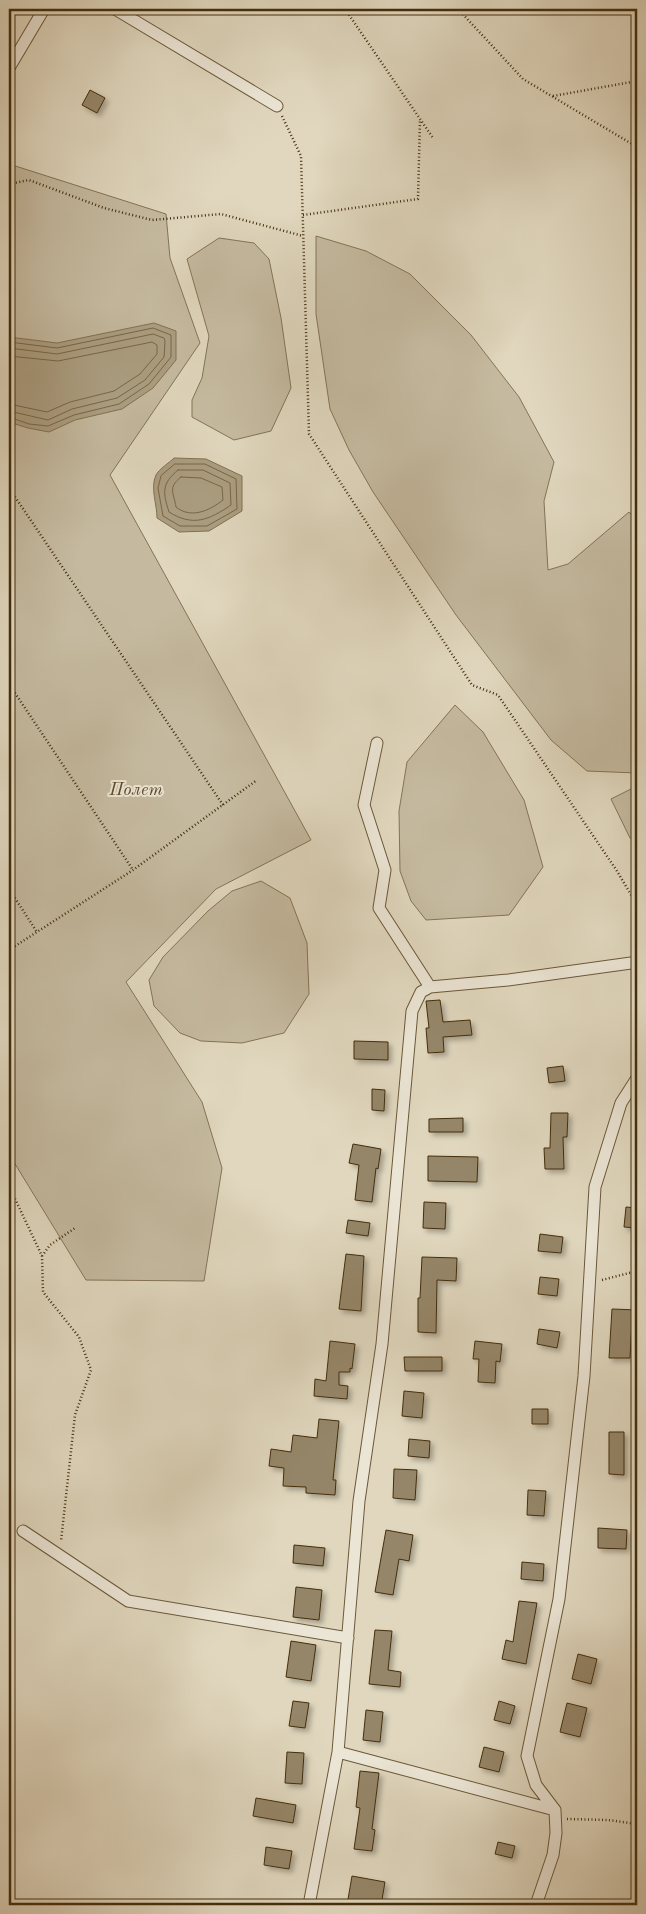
<svg xmlns="http://www.w3.org/2000/svg" width="646" height="1914" font-family="'Old Standard TT',serif">
<defs>
<filter id="shadow"><feDropShadow dx="3.5" dy="3.5" stdDeviation="2.5" flood-color="#0004"/></filter>
</defs>
<rect width="100%" height="100%" fill="#e0d7be"/>
<filter id="stains"><feTurbulence type="fractalNoise" baseFrequency=".004" numOctaves="4"/><feColorMatrix values="0 0 0 0 .2 0 0 0 0 .09 0 0 0 0 .02 0 0 0 .5 -.17"/></filter>
<radialGradient id="worn" r=".72"><stop offset=".6" stop-color="#630" stop-opacity="0"/><stop offset="1" stop-color="#630" stop-opacity=".3"/></radialGradient>
<path fill="#c5baa0" stroke="#847456" d="M9,164L166,214L170,258L200,343L110,475L311,840L216,889L126,982L202,1102L222,1168L204,1281L86,1280L9,1154Z
M316,236L366,251L410,274L471,335L519,397L554,462L544,501L548,570L568,564L629,512L637,521V773L587,771L551,740L456,615L373,492L349,450L330,409L316,314Z
M219,238L254,243L269,259L281,318L291,388L271,431L234,440L192,417V400L202,378L209,336L187,259Z
M455,705L483,732L524,800L543,867L509,915L426,920L411,901L400,871L399,811L407,762Z
M637,786V842L630,838L611,799Z
M261,881L290,898L307,943L309,994L284,1033L242,1043L201,1041L180,1033L154,1006L149,980L163,957L208,911L232,891Z"/>
<path fill="#ab9e81" stroke="#827152" d="M154,323L176,331V360L153,388L122,409L75,420L49,432L28,428L9,422V337L57,343Z
M174,458L206,459L242,476V511L209,531L179,532L157,518C157,504 150,488 156,475C159,469 169,463 174,458Z"/>
<g fill="none" stroke-linecap="round" stroke-linejoin="round">
<path stroke="#786646" stroke-width="1" d="M9,342L57,348L153,328L171,335V357L149,384L119,404L74,415L48,426L29,424L9,417
M9,348L57,354L153,334L164,338L165,341L164,357L145,380L117,398L72,409L48,420L9,411
M9,356L58,361L152,342L157,345V354L140,374L114,391L70,402L47,412L9,404
M175,464H205L236,479L237,509L207,526H180L163,516L158,488L161,476Z
M178,470H203L230,483L231,505C209,520 193,527 169,512C163,493 161,484 178,470Z
M181,477L201,478L222,487L223,500C209,511 191,519 176,507C174,493 167,488 181,477Z"/>
</g>
<path fill="#958669" stroke="#442e0c" filter="url(#shadow)" d="M90,90L105,98L97,113L82,105Z
M440,1000L443,1022L470,1020L472,1035L443,1037L444,1052L428,1053L426,1028H429L426,1001Z
M354,1041L388,1042V1060L354,1059Z
M563,1066L565,1081L549,1083L547,1068Z
M372,1089L385,1090L384,1111L372,1110Z
M551,1113H568L567,1137H563L564,1169H545L544,1148H550Z
M463,1118V1132H429V1119Z
M353,1144L381,1149L378,1169L376,1168L372,1202L355,1200L359,1165L349,1163Z
M428,1156L478,1157L477,1182L428,1181Z
M424,1202L446,1203L445,1229L423,1228Z
M626,1207L637,1208V1228L624,1227Z
M348,1220L370,1223L368,1236L346,1233Z
M540,1234L563,1237L561,1253L538,1251Z
M346,1254L364,1256L361,1311L339,1309Z
M422,1257L457,1258L456,1281L437,1280L436,1333L418,1332V1298H420Z
M540,1277L559,1279L557,1296L538,1294Z
M612,1309L637,1310V1321L632,1320L630,1358H609Z
M539,1329L560,1332L557,1348L537,1344Z
M330,1341L355,1344L352,1369L350,1368V1372H339V1385L348,1386L347,1399L314,1396L315,1379L326,1381Z
M475,1341L502,1344L500,1362L496,1361L495,1383L478,1382L479,1359H473Z
M404,1357H442V1371H405Z
M404,1391L424,1393L422,1418L402,1416Z
M532,1409H548V1424H532Z
M319,1419L339,1421L333,1480H336L335,1495L306,1493V1487L283,1486L284,1468L269,1466L271,1449L291,1452L293,1435L317,1438Z
M609,1432H624V1475L609,1474Z
M409,1439L430,1441L429,1458L408,1456Z
M394,1469L417,1470L415,1500L393,1498Z
M528,1490L546,1491L544,1516L527,1515Z
M598,1528L627,1530L626,1549L598,1548Z
M386,1530L413,1535L409,1561L399,1559L393,1595L375,1592Z
M294,1545L325,1548L323,1566L293,1563Z
M522,1562L544,1564L543,1581L521,1579Z
M296,1587L322,1590L319,1620L293,1617Z
M519,1601L537,1603L526,1664L502,1659L506,1640L513,1642Z
M375,1630L392,1631L388,1670L401,1672L400,1687L369,1684Z
M291,1641L316,1645L311,1681L286,1677Z
M578,1654L597,1659L591,1684L572,1679Z
M293,1701L309,1703L305,1728L289,1726Z
M499,1701L515,1706L510,1724L494,1720Z
M567,1703L587,1708L580,1737L560,1732Z
M366,1710L383,1712L380,1742L363,1740Z
M484,1747L504,1752L499,1772L479,1767Z
M287,1752L304,1753L302,1784L285,1783Z
M360,1771L379,1773L372,1829L375,1830L372,1851L354,1849L360,1808L356,1807Z
M256,1798L296,1805L293,1823L253,1816Z
M498,1842L515,1846L512,1858L495,1854Z
M266,1847L292,1851L289,1869L264,1865Z
M352,1876L385,1882L381,1905H347Z"/>
<g fill="none" stroke-linecap="round" stroke-linejoin="round">
<g stroke="#6b5838" stroke-width="13">
<path id="street" d="M115,9L277,106
M9,68L44,9
M430,987L508,980L631,963L637,965
M23,1531L128,1601L348,1638
M338,1752L555,1810
M309,1905L338,1752L359,1501L382,1344L412,1011L421,992L430,987L379,908L385,870L364,805L377,743
M536,1905L553,1855L556,1833L555,1810L536,1785L527,1756L559,1599L584,1376L595,1187L621,1103L637,1078"/>
</g>
<path stroke="#442e0c" stroke-width="2.5" stroke-dasharray="1 2.5" stroke-linecap="butt" d="M345,9L433,138
M458,9L523,79L637,147
M553,96L637,81
M282,116L301,156L309,434L472,685L498,695L617,871L637,905
M9,184L29,180L104,208L152,220L221,214L303,236
M303,215L418,199L420,119
M9,488L223,805
M9,684L133,870
M9,889L37,932
M9,950L133,870L257,780
M9,1186L42,1256L43,1292L79,1337L91,1370L75,1415L61,1541
M42,1256L50,1245L75,1228
M602,1280L637,1271
M567,1819L608,1820L637,1824"/>
<use href="#street" stroke="#ebe5d5" stroke-width="11"/>
</g>
<g text-anchor="middle" stroke-width="4" stroke-linejoin="round" paint-order="stroke">
<g font-size="18" font-style="italic" fill="#5e4a2a" stroke="#ebe5d5">
<text x="136" y="795">Полет</text>
</g>
</g>
<rect width="646" height="1914" fill="none" stroke="#e0d7be" stroke-width="30"/>
<rect x="10" y="10" width="626" height="1894" fill="none" stroke="#442e0c" stroke-width="2.5"/>
<rect x="15" y="15" width="616" height="1884" fill="none" stroke="#442e0c"/>
<rect width="100%" height="100%" filter="url(#stains)"/>
<rect width="100%" height="100%" fill="url(#worn)"/>
</svg>
